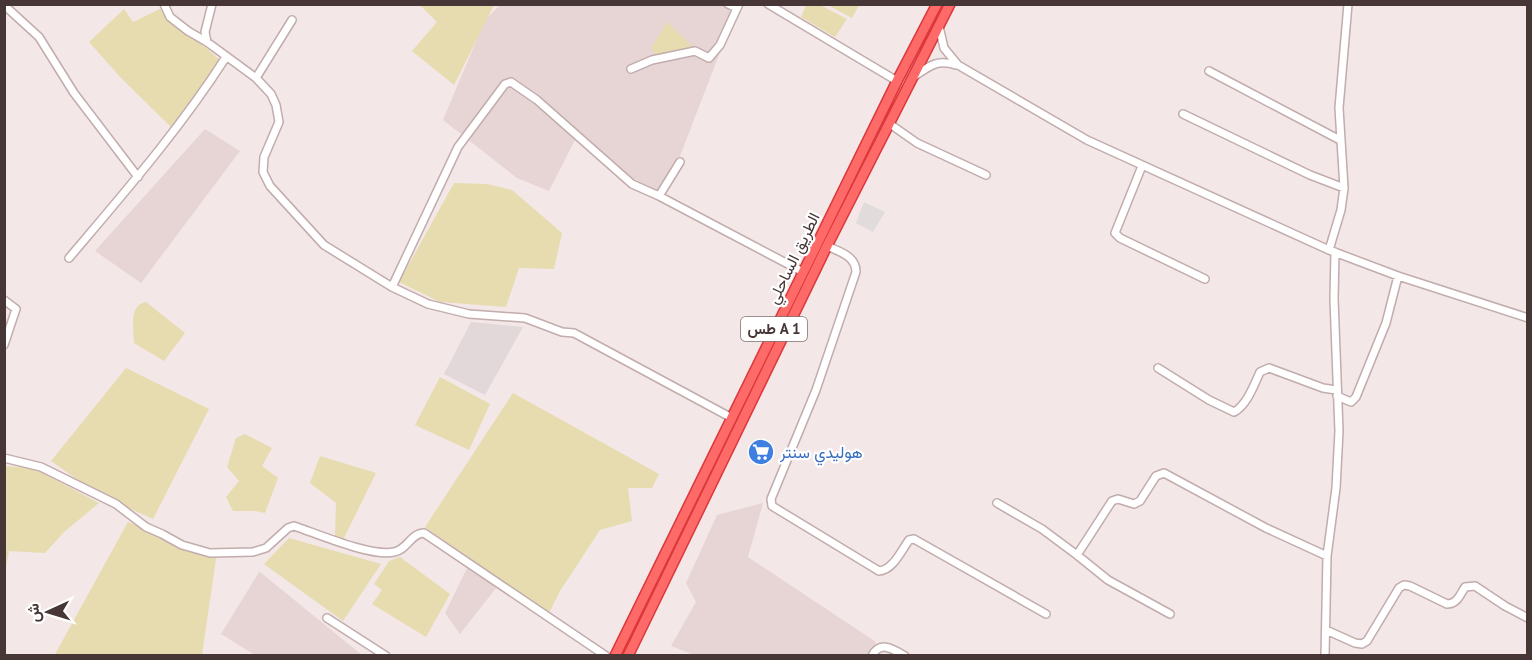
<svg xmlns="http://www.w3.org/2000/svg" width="1532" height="660" font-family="'PT Sans',Vazirmatn,sans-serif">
<rect width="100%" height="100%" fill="#f3e7e7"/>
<path fill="#e7d5d5" d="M728,4L737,8L665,195L617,170L577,136L549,191L517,178L443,120L485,20L500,5Z
M205,129L240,151L141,283L95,251Z
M763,503L748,557L876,642L868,655H694L671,646L696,602L686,583L717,515Z
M468,566L496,588L460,634L445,613Z
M259,572H260L362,655H255L221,634Z"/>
<path fill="#e2d8d9" d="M471,322L523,327L485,395L444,374Z"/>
<path fill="#e7dcaf" d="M420,5H494L454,85L412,51L437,22Z
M806,5H820L847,19L835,37L801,17Z
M828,5L859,4V5L852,18Z
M124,9L133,22L160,9L220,60L172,128L122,79L89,42Z
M667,22L693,47L656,55L651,48Z
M454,183L487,184L512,190L562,233L554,269L519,268L506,307L440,302L399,282Z
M146,302L185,333L164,361L134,343C134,330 128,305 146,302Z
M126,368L209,409L153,519L98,494L51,461Z
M440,377L490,404L469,450L415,425Z
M513,393L659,474L652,488H628L632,521L600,530L560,591L548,615L425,527Z
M245,434L272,448L262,466L278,478L265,513L255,511H233L226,497L239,481L227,467L236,438Z
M320,456L376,473L342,542L335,536L336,503L310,483Z
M5,466L33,468L99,503L64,532L45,553L9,551L5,572Z
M128,522L217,552L202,655L54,656Z
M289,538L381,564L343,621L264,564Z
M400,557L450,594L426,637L372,604L382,590L374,584L389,561Z"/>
<path fill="#e1dbdc" d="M864,202L885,212L873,232L856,223Z"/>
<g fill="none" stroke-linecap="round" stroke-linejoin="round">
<g stroke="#c2acac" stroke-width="10">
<path id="minor" d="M164,4L170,17L188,31L207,42L256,78L271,94L276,105L279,122L264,157L263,172L270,186L324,245L392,287L428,304L469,314L525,318L562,332L574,333L730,417
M728,4L737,8
M768,4L897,81
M4,5L39,37L74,93L138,177
M939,26L944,48L958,65L1087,140L1329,250L1398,276L1528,318
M207,42L205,32L212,4
M631,69L652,60L695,51L709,58L720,45L739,4
M1209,71L1340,140
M915,76C929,66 937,59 956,65
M256,78L292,20
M1183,114L1310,175L1344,188
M890,124L917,143L986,175
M1142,166L1115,233L1120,238L1205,279
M659,196L680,162
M827,246C840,252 856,256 856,272L816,390L771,499L772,506L879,571C893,570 901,551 909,540L914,539L1046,614
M1329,250L1341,210L1344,188L1339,108L1348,4
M69,258C124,193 180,129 226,57
M392,287L458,147L505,84L511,82L537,100L632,184L659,196L803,272
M4,300L16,309L4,345
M1158,368L1209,400L1234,412C1247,405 1254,385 1260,372L1269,368L1323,388L1336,390
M1337,396L1351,402L1356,397L1386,323L1398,276
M4,458L41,467L116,504L146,527L162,534L182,545L210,553L253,552L266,548L288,528L294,526C318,534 371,557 394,552C407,550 411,533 424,533L606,656
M997,503L1042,529L1077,555L1112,501L1118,499L1134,504L1140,501L1156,476L1164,473L1266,528L1327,556
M1077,555L1108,580L1170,614
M327,618L386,656
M1326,630L1355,643L1362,644L1367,641L1399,588L1404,585L1410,586L1447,604C1457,604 1460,595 1465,587L1475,586L1505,606L1528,618
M872,656C880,640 893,649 905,656
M1325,656L1327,556L1336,488L1339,431L1334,299L1335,252"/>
</g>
<g stroke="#dc373b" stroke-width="12">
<path id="highway" d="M615,656L897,81L937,4
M628,656L827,246L950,4"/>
</g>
<use href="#minor" stroke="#fff" stroke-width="7"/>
<use href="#highway" stroke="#fd6a68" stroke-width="9"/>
</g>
<defs>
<g id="supermarket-disc" transform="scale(1.35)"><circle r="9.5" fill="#3f7fe0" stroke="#fff"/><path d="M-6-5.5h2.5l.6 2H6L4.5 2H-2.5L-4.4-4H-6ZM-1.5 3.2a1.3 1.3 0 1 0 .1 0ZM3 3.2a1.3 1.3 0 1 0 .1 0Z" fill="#fff"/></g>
</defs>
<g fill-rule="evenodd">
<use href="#supermarket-disc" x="761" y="452"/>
</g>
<g text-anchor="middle" stroke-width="4.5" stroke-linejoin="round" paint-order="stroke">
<rect fill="#fff" stroke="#7e7272" stroke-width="1.5" x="741" y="317" width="66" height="24" rx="4.5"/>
<g font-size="15" font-weight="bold" fill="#463636">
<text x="774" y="334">طس A 1</text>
</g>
<g font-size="16" fill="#463636" stroke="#fff">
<text transform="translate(793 258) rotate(-64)" y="6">الطريق الساحلي</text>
</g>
<g font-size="16" fill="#366cbe" stroke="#fff" text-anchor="start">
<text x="780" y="458">هوليدي سنتر</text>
</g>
</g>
<rect width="1532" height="660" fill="none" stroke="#463636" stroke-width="12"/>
<g transform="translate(48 612) rotate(266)" stroke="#ffffff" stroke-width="4.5" paint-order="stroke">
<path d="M0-4.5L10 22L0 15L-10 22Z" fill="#463636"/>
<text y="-9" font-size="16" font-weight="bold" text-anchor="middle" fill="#463636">ش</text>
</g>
</svg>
